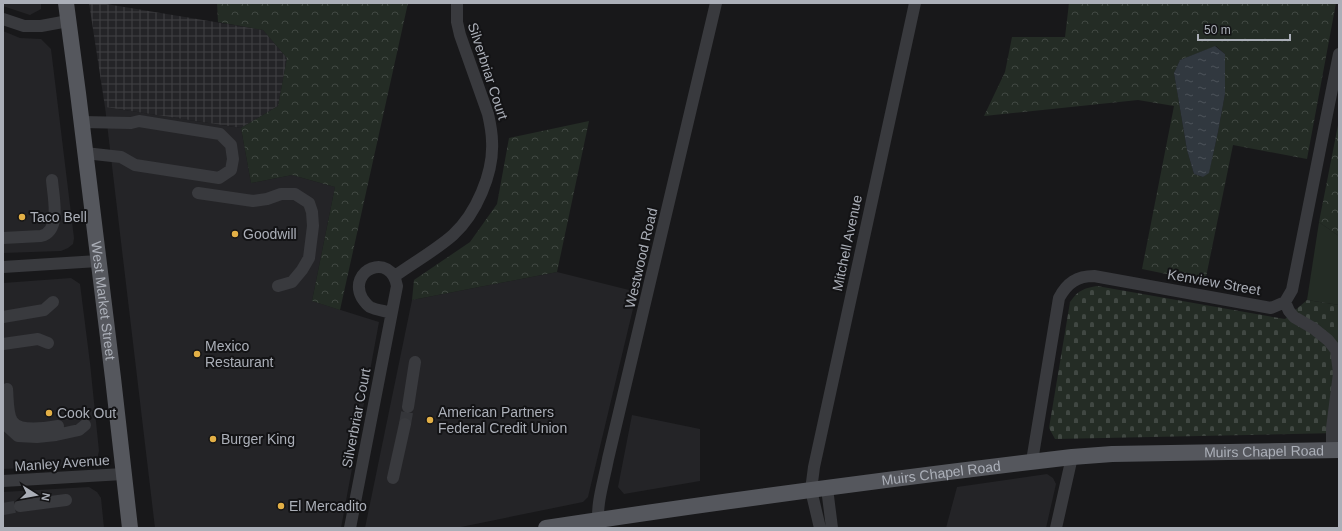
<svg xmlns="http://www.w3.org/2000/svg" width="1342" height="531" font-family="Arial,sans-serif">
<defs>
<pattern id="industrial-grid" width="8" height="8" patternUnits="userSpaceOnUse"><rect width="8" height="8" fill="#242427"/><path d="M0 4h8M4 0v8" fill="none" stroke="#414144"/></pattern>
<pattern id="forest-crowns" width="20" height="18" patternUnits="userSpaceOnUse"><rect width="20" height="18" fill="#242c25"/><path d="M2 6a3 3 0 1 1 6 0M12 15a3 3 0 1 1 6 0" fill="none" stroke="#414843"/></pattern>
<pattern id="cemetery-stones" width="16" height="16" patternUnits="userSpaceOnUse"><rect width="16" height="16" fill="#242c25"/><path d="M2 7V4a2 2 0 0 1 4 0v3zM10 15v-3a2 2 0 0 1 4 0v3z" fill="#414843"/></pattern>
<pattern id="water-ripples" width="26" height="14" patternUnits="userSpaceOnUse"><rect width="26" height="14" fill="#31383f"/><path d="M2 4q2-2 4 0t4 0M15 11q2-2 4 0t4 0" fill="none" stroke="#4c5259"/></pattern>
</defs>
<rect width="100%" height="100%" fill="#18181a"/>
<path fill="#242427" d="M3,3H41V9L30,15L3,6Z
M3,31L20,38L41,39L51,49L74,238L73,244L68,248L61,251L3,253Z
M105,107L241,128L251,183L292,175L335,187L312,301L379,322L341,528H155Z
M557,272L637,292L588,497L583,502L456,528H365L412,300Z
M71,278L80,284L90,363L99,451L97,459L91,465L3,469V283Z
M632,415L700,429V481L624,494L618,487Z
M1047,474L1053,478L1056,484L1046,528H946L957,487Z
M89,487L97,492L101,498L104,528H3V492Z"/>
<path fill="url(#industrial-grid)" d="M89,3H100L263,30L287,58L278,106L241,128L105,107Z"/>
<path fill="#242c25" d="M1319,222L1339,236V305L1307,300Z"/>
<path fill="url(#forest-crowns)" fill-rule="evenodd" d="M217,3H408L340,310L312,301L335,187L292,175L251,183L241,128L278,106L287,58L263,30L218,22Z
M1069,3H1336L1307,159L1233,145L1205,282L1142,269L1174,106L1138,100L984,116L1005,72L1012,37H1065ZM1216,46L1225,54V94L1218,132L1209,172L1203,177L1194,174L1187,150L1174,73L1180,60Z
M1339,120V236L1319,222Z
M589,121L557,272L412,300L414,280L470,242L497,204L509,138Z"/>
<path fill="url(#cemetery-stones)" d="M1097,286L1279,318L1285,319L1307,300L1339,305V433L1055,439L1049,428L1070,302C1079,290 1082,289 1097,286Z"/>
<path fill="url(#water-ripples)" d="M1215,46L1225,54V94L1218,132L1209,173L1203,177L1194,174L1187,150L1174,73L1180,60Z"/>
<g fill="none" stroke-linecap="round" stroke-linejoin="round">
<path stroke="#35363a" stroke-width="12" stroke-dasharray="12 6" stroke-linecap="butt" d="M405,424L408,407
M3,509L20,506"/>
<path stroke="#393a3e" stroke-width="12" d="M3,19L24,26H41L68,21
M82,122L131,123L139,121L220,134L231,145L233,159L231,170L219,178L135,165L121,157L85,153
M198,193L253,201L267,199L281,194H295L309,203L312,212L313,226L309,258L302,270L292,282L278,286
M3,238L41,236C62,231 53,196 52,180
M3,267L98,261
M395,276C413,263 436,250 453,235C476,214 494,173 492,141C492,132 490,123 488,114L460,35L457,22V3
M1285,302L1289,311L1294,317L1313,328L1328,340L1336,350L1339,373L1332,428V450
M3,317L44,310L53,302
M3,344L38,339L48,343
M7,389C8,398 7,413 12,421C20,433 46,428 58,426
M3,402L5,422L7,426L18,436L37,437L56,435L79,430L85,425
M408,407L415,362
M1032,461L1059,298C1067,283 1077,276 1094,276L1271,308L1285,302L1292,290L1339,54
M393,478L405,424
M3,481L123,474
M827,488L832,528
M20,506L66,500
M350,528L397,286C391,251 347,270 362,298C364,301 367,305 370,307C376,310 385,311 391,313
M599,528C595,506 604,481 608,459L716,3
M820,528L811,490L814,467L915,3
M1056,528L1072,457"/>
<g stroke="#55575d" stroke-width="16">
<path id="s1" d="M66,3L78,93L113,378L130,528"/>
<path id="s2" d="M546,528C721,501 896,478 1072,457L1112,454L1339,450"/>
</g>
</g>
<g fill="#e3b046" stroke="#131315" stroke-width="1.5">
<circle cx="22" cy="217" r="4"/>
<circle cx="235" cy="234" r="4"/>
<circle cx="197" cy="354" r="4"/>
<circle cx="49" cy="413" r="4"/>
<circle cx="430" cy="420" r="4"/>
<circle cx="213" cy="439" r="4"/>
<circle cx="281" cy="506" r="4"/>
</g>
<g text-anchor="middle" stroke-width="4" stroke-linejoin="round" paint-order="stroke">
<g font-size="14" fill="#abafb8" stroke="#131315">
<text transform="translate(488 71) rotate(72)" y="5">Silverbriar Court</text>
<text transform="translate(847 243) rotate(-78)" y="5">Mitchell Avenue</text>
<text transform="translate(641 258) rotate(-77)" y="5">Westwood Road</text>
<text transform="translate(1214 282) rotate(10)" y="5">Kenview Street</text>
<text dy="5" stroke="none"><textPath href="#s1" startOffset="300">West Market Street</textPath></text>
<text transform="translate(356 418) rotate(-79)" y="5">Silverbriar Court</text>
<text dy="5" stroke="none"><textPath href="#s2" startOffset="723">Muirs Chapel Road</textPath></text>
<text transform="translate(62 463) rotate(-4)" y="5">Manley Avenue</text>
<text dy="5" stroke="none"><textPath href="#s2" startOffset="399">Muirs Chapel Road</textPath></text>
</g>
<g font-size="14" fill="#abafb8" stroke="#131315" text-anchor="start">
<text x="30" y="222">Taco Bell</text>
<text x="243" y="239">Goodwill</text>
<text x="205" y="351">Mexico<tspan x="205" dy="16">Restaurant</tspan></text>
<text x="438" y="417">American Partners<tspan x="438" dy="16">Federal Credit Union</tspan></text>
<text x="57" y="418">Cook Out</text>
<text x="221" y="444">Burger King</text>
<text x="289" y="511">El Mercadito</text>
</g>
</g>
<rect width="1342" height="531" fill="none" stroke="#abafb8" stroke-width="8"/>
<g transform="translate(36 495) rotate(101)" stroke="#131315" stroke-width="3" paint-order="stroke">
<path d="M0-3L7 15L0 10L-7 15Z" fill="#abafb8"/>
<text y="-6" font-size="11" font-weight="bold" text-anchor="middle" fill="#abafb8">N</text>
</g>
<path d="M1198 34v6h92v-6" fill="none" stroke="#abafb8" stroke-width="2"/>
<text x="1204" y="34" font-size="12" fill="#abafb8" stroke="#131315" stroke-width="3" paint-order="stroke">50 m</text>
</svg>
